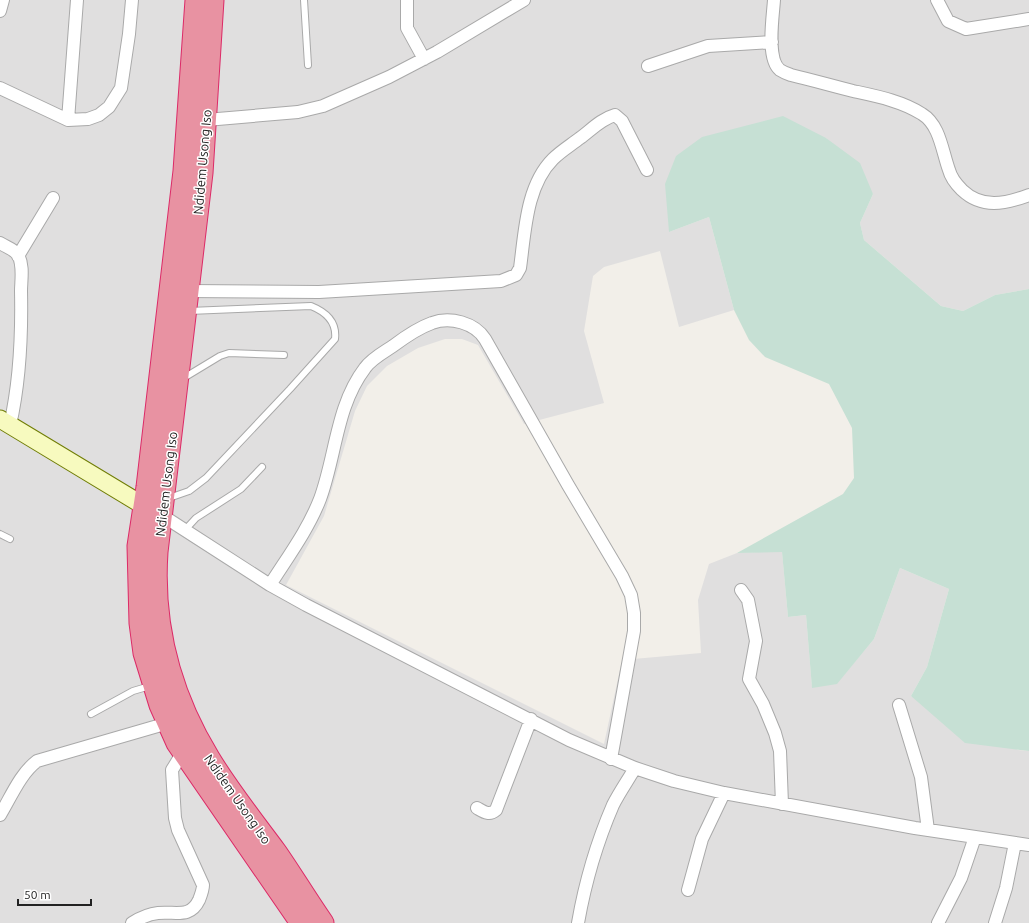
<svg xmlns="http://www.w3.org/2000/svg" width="1029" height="923" font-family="Ubuntu,sans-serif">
<rect width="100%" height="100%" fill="#f2efe9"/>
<path fill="#e0dfdf" d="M0,0H1029V289L995,295L963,311L941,306L864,240L860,223L873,194L826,138L669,232L709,217L734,310L679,327L660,251L604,267L593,276L584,331L604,403L524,424L478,345L462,339H445L418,348L387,366L367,386L355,411L324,516L286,585L604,744L622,660L701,653L698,600L709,564L737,553L782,551L788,617L806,615L812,687L837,683L874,639L900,568L949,589L927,667L911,696L1018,750L1029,751V923H0Z"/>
<path fill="#c6e0d4" d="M783,116L826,138L860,163L873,194L860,223L864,240L941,306L963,311L995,295L1029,289V751L965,743L911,696L927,667L949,589L900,568L874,639L837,684L812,688L806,615L788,617L782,552L737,553L843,494L854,478L852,428L829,384L765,357L749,340L734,310L709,217L669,232L665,184L676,156L702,137Z"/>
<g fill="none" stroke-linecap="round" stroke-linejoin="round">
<g stroke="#a9a9a9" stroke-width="8">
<path id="lane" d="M304,0L308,65
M182,379L220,356L229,353L284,355
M166,499L189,491L206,478L290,389L335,339C337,322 326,312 311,306L189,311
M184,531L196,518L241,489L262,467
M0,534L10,539
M91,714L133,691L150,686"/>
</g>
<g stroke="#a9a9a9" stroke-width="14">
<path id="street" d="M407,0V28L424,59
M774,0C773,16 766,59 780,70C783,72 788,74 791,75C812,80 833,86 853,91C876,96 902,101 922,114C940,125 942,151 949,170C951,178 956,184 962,190C982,209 1005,204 1029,195
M937,0L948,21L966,29L1029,19
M0,11L3,0
M648,66L708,46L772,42
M0,88L68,120L88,119L99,115L109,107L121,88L129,34L132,0
M68,120L77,0
M206,120L298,112L323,106L389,77L437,52L524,0
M0,243C6,247 14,249 18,255C24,265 21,281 21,291C22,337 20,381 10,425
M18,256L53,198
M187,291L319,292L501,281L516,275L520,268C525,232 526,186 553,159C561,151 571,145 580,138C591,130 601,119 615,115L622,121L647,170
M163,516L270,585L306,605L569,740L635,768L674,781L724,793L915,828L1029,845
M270,585C287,558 308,530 320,499C336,456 336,406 365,368C371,359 384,352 393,346C405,337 418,328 432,323C450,316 475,323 485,339L568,485L622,576L631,595L634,613V631L611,759
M741,590L748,600L756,641L749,679L763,704L775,733L780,751L782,804
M899,705L921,777L928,830
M477,808C484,812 489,816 496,810L531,719
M0,815C11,797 20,774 37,761L168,723
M688,890L702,839L724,793
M132,923C140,918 148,914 158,913C175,911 190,919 199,900C201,895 203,890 203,885L178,830L175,818L172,770L183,752
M578,923C585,883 597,842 613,805C619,793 628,780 635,768
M938,923L961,878L975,837
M995,923L1006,888L1015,843"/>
</g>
<g stroke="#707d05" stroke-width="19">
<path id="secondary" d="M0,419L154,512"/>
</g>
<g stroke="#dc2a67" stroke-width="23">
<path id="highway" d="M196,0L184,171L147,487L138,546L140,623L144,653L160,705L177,743L301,923
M213,0L202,173L157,552C152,626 170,694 209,758C229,791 253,821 276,852C292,875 307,900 323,923"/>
</g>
<use href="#lane" stroke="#fff" stroke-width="6"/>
<use href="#street" stroke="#fff" stroke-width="12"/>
<use href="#secondary" stroke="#f7fabf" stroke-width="17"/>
<use href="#highway" stroke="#e892a2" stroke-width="21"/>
</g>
<g text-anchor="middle" stroke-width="3" stroke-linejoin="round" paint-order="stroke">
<g font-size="13" fill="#222" stroke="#fff">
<text transform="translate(202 162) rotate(-85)" y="5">Ndidem Usong Iso</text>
<text transform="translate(166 484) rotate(-83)" y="5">Ndidem Usong Iso</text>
<text transform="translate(238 799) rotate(55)" y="5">Ndidem Usong Iso</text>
</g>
</g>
<path d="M18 899v6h73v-6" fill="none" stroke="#222222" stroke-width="2"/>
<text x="24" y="899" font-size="12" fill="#222222" stroke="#ffffff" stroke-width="3" paint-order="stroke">50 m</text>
</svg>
